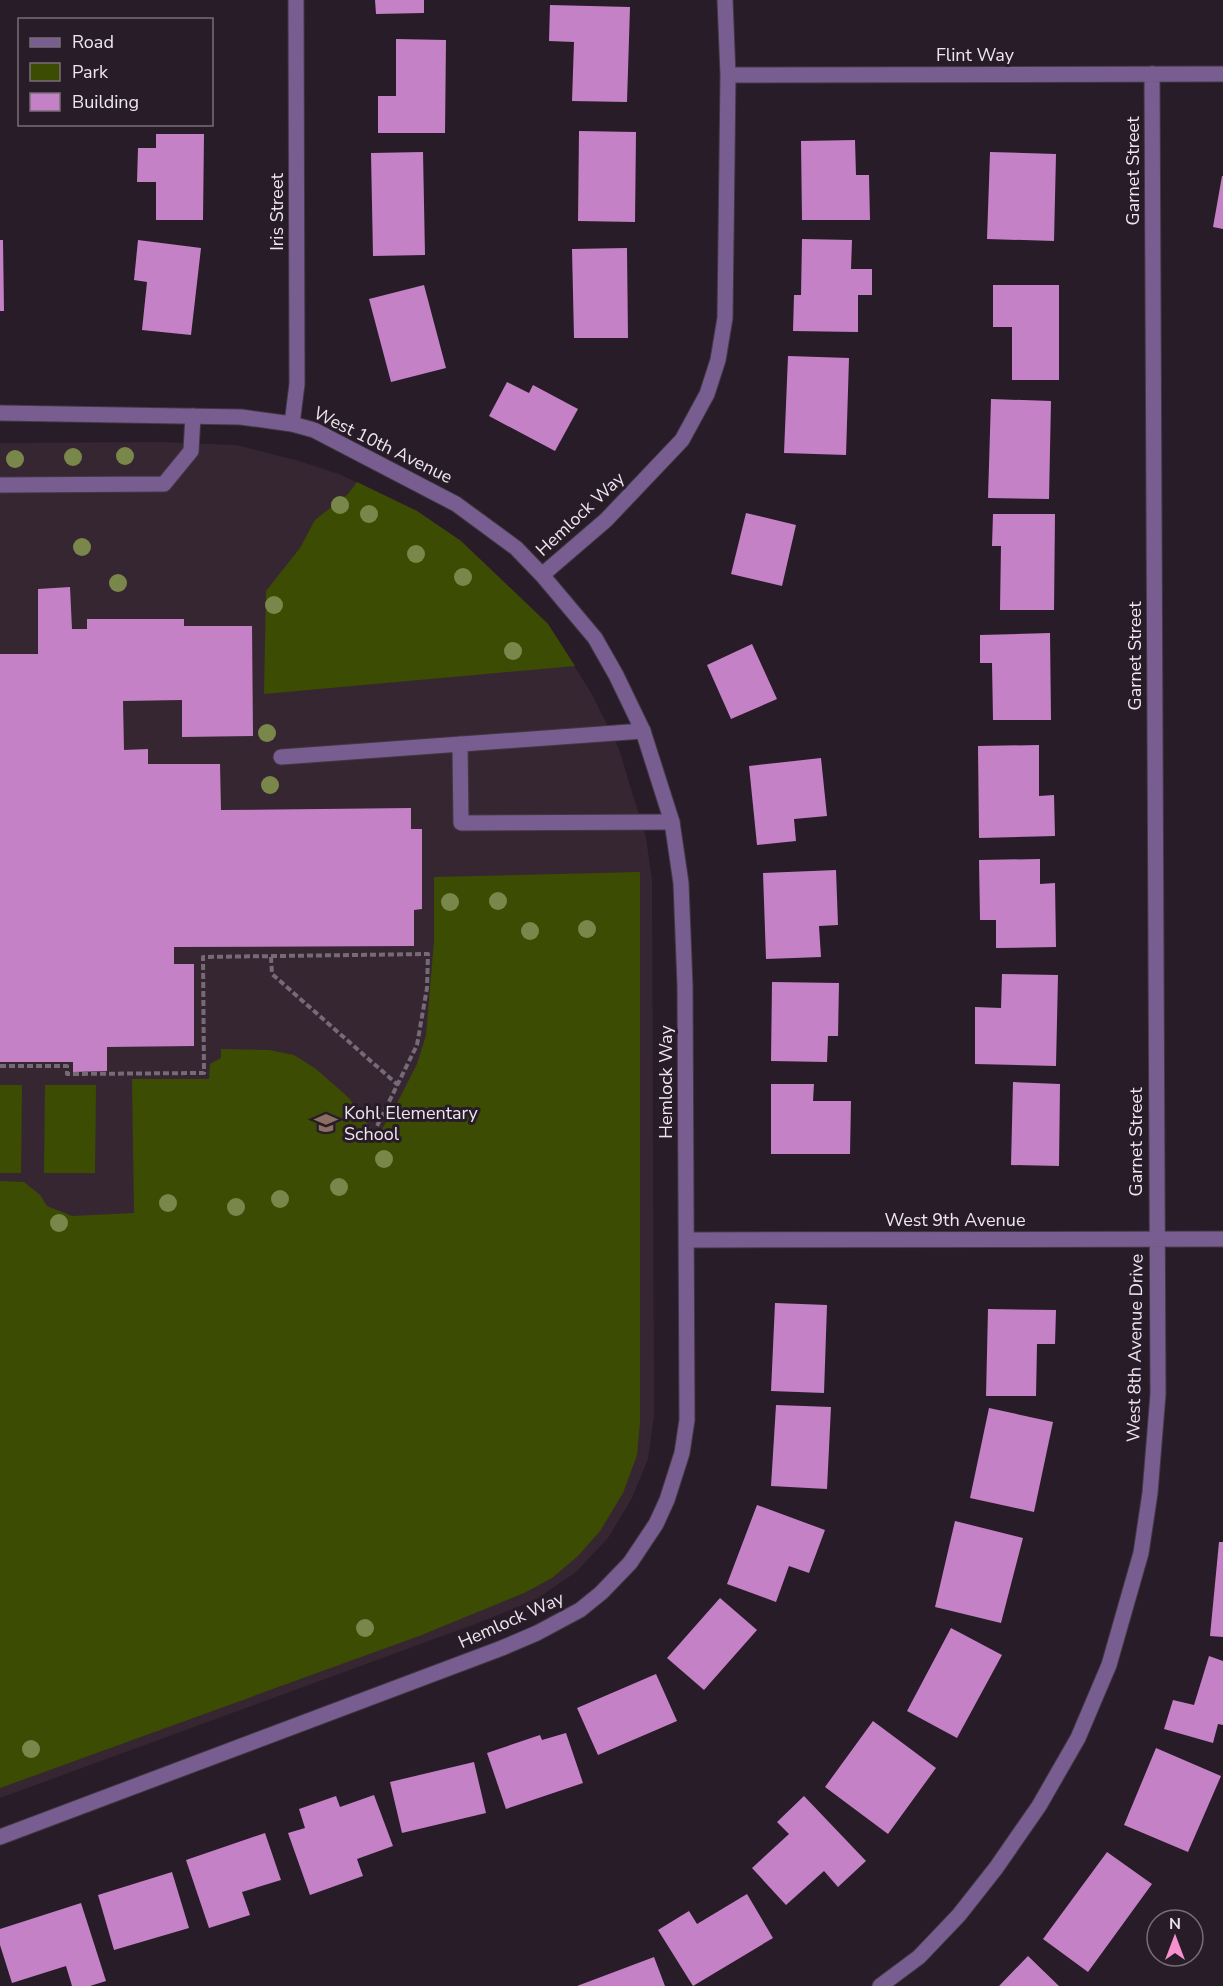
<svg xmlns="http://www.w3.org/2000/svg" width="1223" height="1986" font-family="'Nunito Sans',sans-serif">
<rect width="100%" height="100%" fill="#281c29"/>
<path fill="#362632" d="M161,442L237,445L299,461L339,474L417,511L461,541L548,624L593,696L619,749L646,838L652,879L654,1415L648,1459L632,1498L608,1538L576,1572L535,1600L478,1623L0,1798V443Z"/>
<path fill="#3c4d03" d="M357,482L417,511L461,541L548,624L575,666L264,694L266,591L300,548L315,520L348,494Z
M640,872V1423L637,1455L623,1493L600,1531L578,1556L552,1578L524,1593L419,1636L0,1788V1181L24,1182L40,1195L47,1206L72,1216L134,1213L132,1079H209L210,1064L221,1058V1049L269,1050L294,1055L316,1069L349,1098L377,1137L394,1109L417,1064L426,1035L434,941V877Z
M0,1085H22L21,1173H0Z
M45,1085H96L95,1173H44Z"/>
<path fill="#c581c6" d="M375,0H424V13L376,14Z
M550,5L630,7L627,102L572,101L574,42L549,41Z
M396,39L446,40L445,133H378V96H396Z
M579,131L636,132L635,222L578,221Z
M156,134H204L203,220H156V182H137L138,148H156Z
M855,140L856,175H869L870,220H802L801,141Z
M423,152L425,255L373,256L371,153Z
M990,152L1056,154L1054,241L987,239Z
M1222,176H1223V229L1213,227Z
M802,239L852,240L851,269H872V295H858V332L793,331L794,295H801Z
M0,240H3L4,311H0Z
M138,240L201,248L191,335L142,330L147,282L134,280Z
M627,248L628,338H574L572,249Z
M424,285L446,368L391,382L369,299Z
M993,285H1059V380H1012V327H993Z
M788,356L849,358L846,455L784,453Z
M507,382L529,393L533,385L578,409L555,451L489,416Z
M991,399L1051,401L1049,499L988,498Z
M746,513L796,525L782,586L731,574Z
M993,514H1055L1054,610H1000L1001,546H992Z
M70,587L72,629H87V619H184V626H252L253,736L182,737V700L123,701L124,750L148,749V764H220L221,810L411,808V829H422V909L414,910V946L174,947V964H194V1046L107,1047V1071L73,1072V1062H0V654H38V589Z
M1050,633L1051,720H993L992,663H980V635Z
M752,644L777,699L731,719L707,665Z
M1039,745V796L1054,795L1055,836L979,838L978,746Z
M821,758L827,816L794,819L796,841L757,845L749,766Z
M1040,859V884L1055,883L1056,947L996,948V920H980L979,860Z
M836,870L838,925L819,926L821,957L766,959L763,873Z
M1002,974L1058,975L1056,1066L975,1064V1007L1001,1008Z
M772,982L839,983L838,1036H828L827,1062L771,1061Z
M1013,1082L1060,1084L1059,1166L1011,1165Z
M771,1084H814L813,1101H851L850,1154H771Z
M775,1303L827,1305L824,1393L771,1391Z
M988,1309L1056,1310L1055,1344H1037L1036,1396H986Z
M776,1405L831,1407L827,1489L771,1486Z
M989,1408L1053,1422L1034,1512L970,1498Z
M757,1505L825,1530L809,1573L789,1566L776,1602L727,1584Z
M955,1521L1023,1538L1001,1623L935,1607Z
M1219,1542H1223V1637L1210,1636Z
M720,1598L757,1630L704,1690L667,1658Z
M951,1628L1002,1655L957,1738L907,1711Z
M1209,1656L1223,1661V1725L1218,1724L1213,1743L1164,1729L1173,1700L1194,1705Z
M656,1674L677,1721L598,1755L577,1708Z
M873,1721L936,1768L888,1834L825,1787Z
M566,1733L583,1783L506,1809L487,1753L540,1735L542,1740Z
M1156,1748L1221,1776L1188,1852L1124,1825Z
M474,1762L486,1813L402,1833L390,1782Z
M374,1795L393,1846L357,1859L363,1876L310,1895L288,1833L305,1828L299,1809L336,1796L340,1807Z
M804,1796L866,1861L838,1887L824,1871L786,1905L752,1868L789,1834L777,1822Z
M265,1833L281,1880L242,1892L250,1915L209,1928L186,1860Z
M1107,1852L1152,1884L1088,1972L1043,1939Z
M172,1872L189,1928L114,1950L98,1895Z
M747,1894L773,1938L693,1986L658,1930L689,1911L697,1924Z
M81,1903L106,1981L90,1986H72L66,1966L12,1983L0,1945V1929Z
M1028,1956L1059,1986H999Z
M654,1957L665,1986H577Z"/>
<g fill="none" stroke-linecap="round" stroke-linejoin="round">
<g stroke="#443845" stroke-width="17">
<path id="service" d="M0,485L164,484L191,451L193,416
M460,744L461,823L672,822
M281,757L643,731"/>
</g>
<g stroke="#443845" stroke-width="17">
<path id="minor" d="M728,75L1223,74
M0,413L241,417L292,424L314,430L456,504L516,548L542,575L595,638L616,675L643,731L672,822L681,883L685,986L687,1420L682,1453L667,1500L656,1524L630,1563L601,1593L580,1610L537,1633L502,1648L0,1837
M292,424L297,384L296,0
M542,575L606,520L682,440L707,394L718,360L725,318L728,75L725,0
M687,1240L1223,1239
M880,1986L919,1957L959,1915L996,1868L1039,1806L1078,1738L1109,1665L1141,1553L1150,1493L1158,1394L1152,74"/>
</g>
<path stroke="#756a76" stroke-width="4" stroke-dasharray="6 3" stroke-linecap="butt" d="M271,957L272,974L398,1085
M0,1066H67V1074L204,1073L203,957L428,954L427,988L417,1045L377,1126"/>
<use href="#service" stroke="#785e90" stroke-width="15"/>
<use href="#minor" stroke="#785e90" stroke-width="15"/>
</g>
<g fill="#79874a">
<circle cx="125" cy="456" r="9"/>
<circle cx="73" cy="457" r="9"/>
<circle cx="15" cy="459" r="9"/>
<circle cx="340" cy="505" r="9"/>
<circle cx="369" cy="514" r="9"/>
<circle cx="82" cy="547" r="9"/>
<circle cx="416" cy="554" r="9"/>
<circle cx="463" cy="577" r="9"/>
<circle cx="118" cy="583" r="9"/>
<circle cx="274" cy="605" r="9"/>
<circle cx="513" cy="651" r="9"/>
<circle cx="267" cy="733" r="9"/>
<circle cx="270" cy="785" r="9"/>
<circle cx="498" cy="901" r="9"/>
<circle cx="450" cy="902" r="9"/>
<circle cx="587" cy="929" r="9"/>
<circle cx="530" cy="931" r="9"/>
<circle cx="384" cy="1159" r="9"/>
<circle cx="339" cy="1187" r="9"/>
<circle cx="280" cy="1199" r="9"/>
<circle cx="168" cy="1203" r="9"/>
<circle cx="236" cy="1207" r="9"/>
<circle cx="59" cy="1223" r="9"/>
<circle cx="365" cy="1628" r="9"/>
<circle cx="31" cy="1749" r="9"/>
</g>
<defs>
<g id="school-bare" transform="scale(1.8)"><path d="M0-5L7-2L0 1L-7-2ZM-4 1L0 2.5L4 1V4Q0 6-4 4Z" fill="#8d6e63" stroke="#281c29" stroke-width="2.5" paint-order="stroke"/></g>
</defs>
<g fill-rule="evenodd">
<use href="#school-bare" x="326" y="1123"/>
</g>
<g text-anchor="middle" stroke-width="6" stroke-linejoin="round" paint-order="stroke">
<g font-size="18" fill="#eee5ee" stroke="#281c29">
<text x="975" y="61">Flint Way</text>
<text transform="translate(1133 171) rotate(-90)" y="6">Garnet Street</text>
<text transform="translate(277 212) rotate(-90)" y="6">Iris Street</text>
<text transform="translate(383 445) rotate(26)" y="6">West 10th Avenue</text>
<text transform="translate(580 514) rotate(-43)" y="6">Hemlock Way</text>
<text transform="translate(1135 656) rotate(-90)" y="6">Garnet Street</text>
<text transform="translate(666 1082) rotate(-90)" y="6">Hemlock Way</text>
<text transform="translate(1136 1142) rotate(-90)" y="6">Garnet Street</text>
<text x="955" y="1226">West 9th Avenue</text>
<text transform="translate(1135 1348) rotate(-89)" y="6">West 8th Avenue Drive</text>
<text transform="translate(511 1620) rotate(-24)" y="6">Hemlock Way</text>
</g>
<g font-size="18" fill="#eee5ee" stroke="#281c29" text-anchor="start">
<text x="344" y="1119">Kohl Elementary<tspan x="344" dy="21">School</tspan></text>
</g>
</g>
<rect x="18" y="18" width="195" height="108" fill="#281c29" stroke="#776c78" stroke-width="1.5"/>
<rect x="30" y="38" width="30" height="9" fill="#785e90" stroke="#776c78" stroke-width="1.5"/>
<text x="72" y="48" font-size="18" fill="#eee5ee">Road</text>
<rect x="30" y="63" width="30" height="18" fill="#3c4d03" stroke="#776c78" stroke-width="1.5"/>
<text x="72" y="78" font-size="18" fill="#eee5ee">Park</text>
<rect x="30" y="93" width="30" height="18" fill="#c581c6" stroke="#776c78" stroke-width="1.5"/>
<text x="72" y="108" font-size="18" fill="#eee5ee">Building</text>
<g transform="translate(1175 1938)"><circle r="28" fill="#281c29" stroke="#776c78" stroke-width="1.5"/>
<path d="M0-4.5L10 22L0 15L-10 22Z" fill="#f790ce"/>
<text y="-9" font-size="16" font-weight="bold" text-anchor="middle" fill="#eee5ee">N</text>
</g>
</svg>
